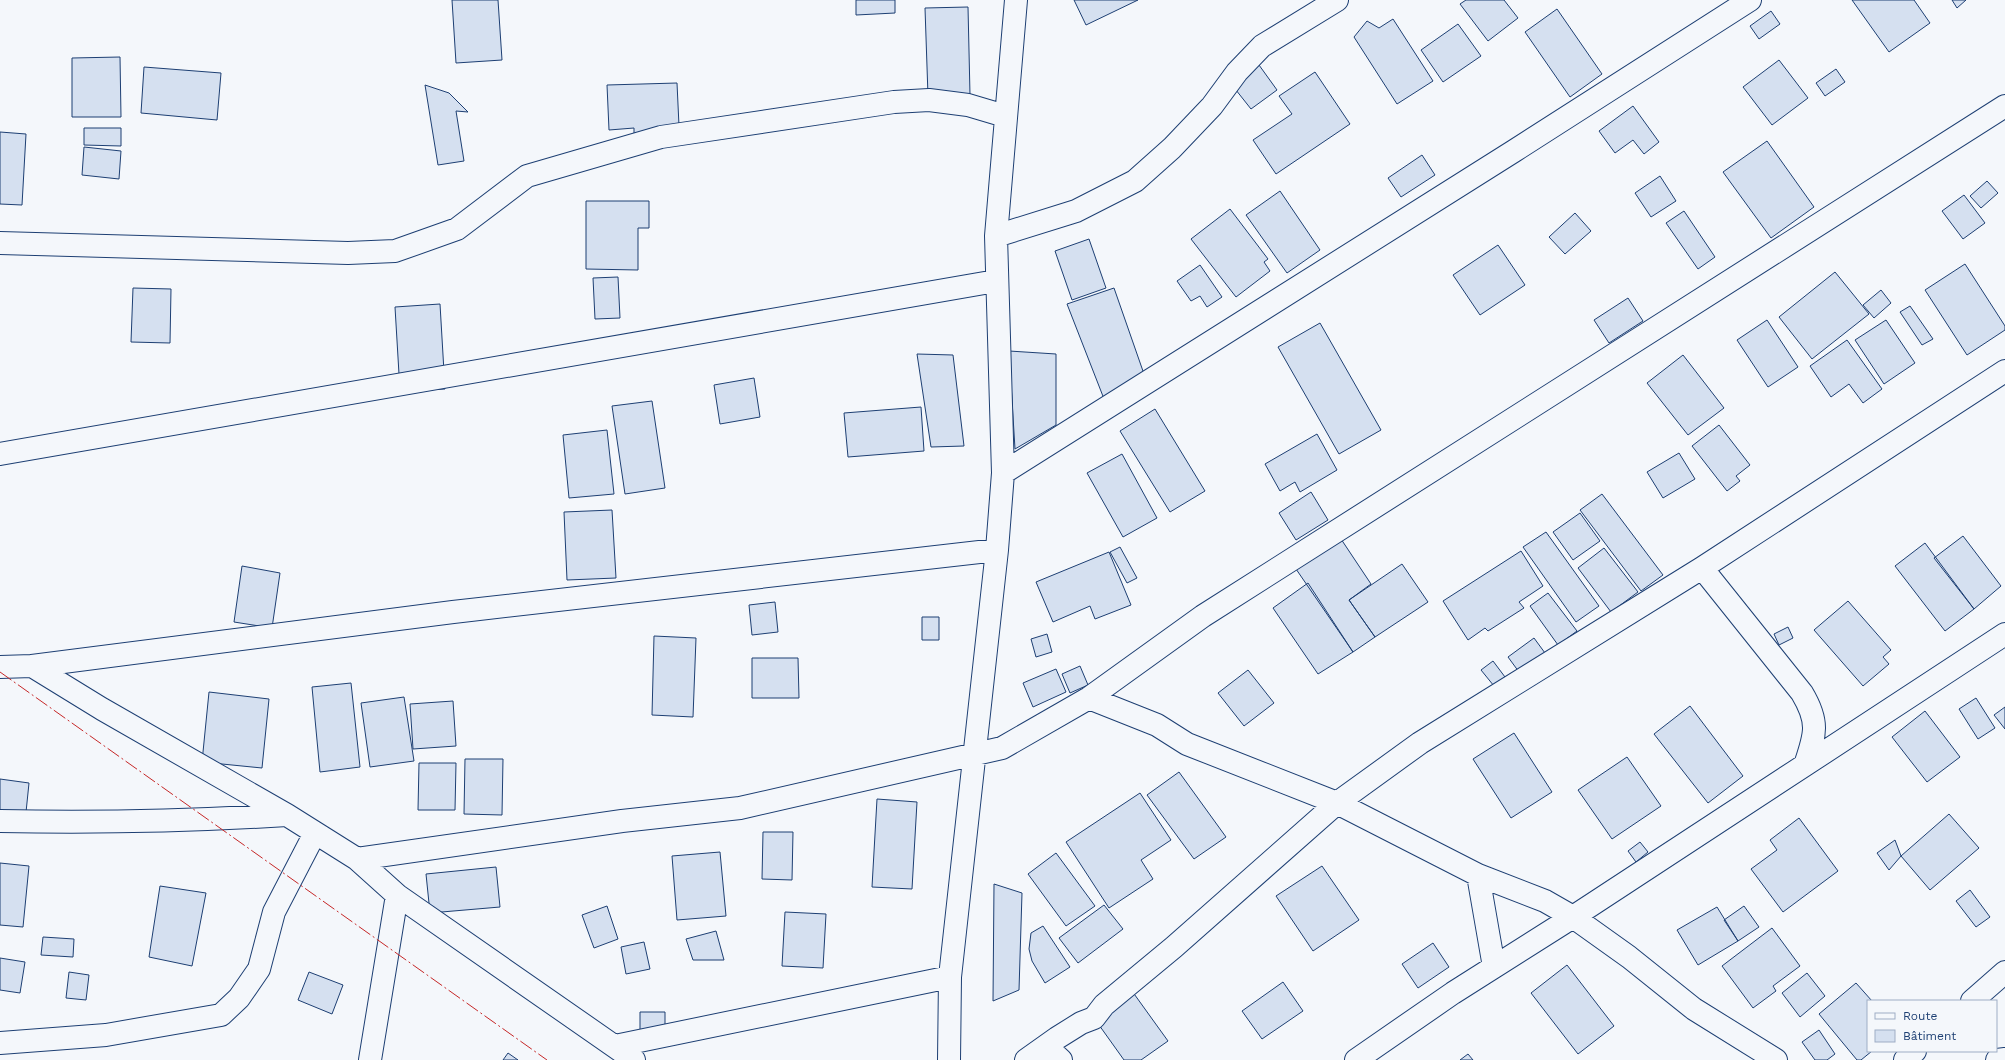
<svg xmlns="http://www.w3.org/2000/svg" width="2005" height="1060" font-family="'Work Sans',sans-serif">
<rect width="100%" height="100%" fill="#f4f7fb"/>
<path fill="#d5e0f0" stroke="#1d3f73" d="M452,0H498L502,60L456,63Z
M856,0H895V13L856,15Z
M1074,0H1138L1086,25Z
M1466,0H1504L1518,18L1488,41L1460,4Z
M1852,0H1914L1930,23L1889,52Z
M1952,0H1966L1957,8Z
M968,7L970,95L928,96L925,8Z
M1557,9L1602,74L1570,97L1525,32Z
M1771,11L1780,24L1759,39L1750,26Z
M1393,19L1433,81L1397,104L1354,37L1367,21L1379,28Z
M1458,24L1481,56L1443,82L1421,50Z
M120,57L121,117H72V58Z
M1779,60L1808,98L1772,125L1743,87Z
M1259,65L1277,90L1251,109L1232,85Z
M144,67L221,73L217,120L141,113Z
M1836,69L1845,82L1825,96L1816,83Z
M1315,72L1350,124L1276,174L1253,140L1292,114L1279,96Z
M677,83L679,126L634,139V128L609,130L607,85Z
M425,85L449,93L468,112L456,111L464,161L438,165Z
M1633,106L1659,142L1644,154L1633,140L1615,153L1599,131Z
M84,128H121V146L84,145Z
M0,132L26,134L22,205L0,204Z
M1767,141L1814,207L1771,238L1723,172Z
M84,147L121,151L119,179L82,175Z
M1422,155L1435,175L1401,197L1388,178Z
M1660,176L1676,201L1651,217L1635,193Z
M1987,181L1998,193L1981,208L1970,196Z
M1280,191L1320,250L1287,273L1246,215Z
M1964,195L1985,223L1963,239L1942,211Z
M586,201H649V228H638V270L586,269Z
M1230,209L1268,259L1264,262L1270,271L1236,297L1191,239Z
M1684,211L1715,257L1698,269L1666,223Z
M1575,213L1591,231L1565,254L1549,237Z
M1089,239L1106,288L1072,300L1055,251Z
M1498,245L1525,285L1480,315L1453,275Z
M1965,264L2005,326V330L1967,355L1925,290Z
M1200,265L1222,297L1207,307L1200,296L1191,301L1177,281Z
M1835,272L1869,314L1812,359L1779,317Z
M618,277L620,318L595,319L593,278Z
M133,288L171,289L170,343L131,342Z
M1114,288L1144,374L1106,404L1067,304Z
M1881,290L1891,303L1874,318L1863,305Z
M1628,298L1643,321L1609,343L1594,320Z
M440,304L445,389L400,391L395,307Z
M1910,306L1933,339L1922,345L1900,312Z
M1767,320L1798,367L1768,387L1737,340Z
M1886,320L1915,363L1884,384L1855,340Z
M1320,323L1381,430L1339,454L1278,347Z
M1847,340L1882,389L1863,403L1849,384L1831,397L1810,366Z
M1009,351L1056,354V425L1015,449Z
M917,354L953,355L964,446L931,447Z
M1683,355L1724,408L1688,435L1647,383Z
M754,378L760,417L720,424L714,385Z
M652,401L665,488L625,494L612,406Z
M921,407L924,451L848,457L844,413Z
M1155,409L1205,491L1170,512L1120,431Z
M1719,425L1750,465L1736,476L1740,481L1727,491L1692,446Z
M607,430L614,494L569,498L563,435Z
M1317,434L1337,470L1300,492L1295,482L1280,491L1265,464Z
M1679,453L1695,479L1663,498L1647,472Z
M1122,454L1157,518L1123,537L1087,473Z
M1311,492L1328,520L1296,540L1279,513Z
M1602,494L1663,575L1641,591L1580,510Z
M612,510L616,578L567,580L564,512Z
M1580,513L1600,541L1573,560L1553,532Z
M1546,532L1599,606L1576,622L1523,547Z
M1963,536L2001,586L1974,609L1934,558Z
M1341,539L1371,584L1349,600L1375,637L1353,652L1296,569Z
M1925,543L1974,609L1945,631L1895,566Z
M1120,547L1137,578L1127,583L1110,552Z
M1604,548L1638,592L1611,612L1578,568Z
M1521,551L1543,586L1519,602L1524,608L1488,631L1485,628L1468,640L1443,601Z
M1109,552L1131,605L1095,619L1090,606L1053,622L1036,582Z
M1402,564L1428,602L1375,637L1349,600Z
M242,566L280,573L272,628L234,622Z
M1308,583L1353,652L1318,674L1273,608Z
M1548,593L1577,631L1558,645L1530,606Z
M1848,601L1891,650L1883,657L1889,664L1863,686L1814,630Z
M775,602L778,632L752,635L749,605Z
M922,617H939V640H922Z
M1788,627L1793,638L1779,645L1774,634Z
M1047,634L1052,652L1036,657L1031,639Z
M654,636L696,638L693,717L652,715Z
M1534,638L1545,653L1519,672L1508,657Z
M752,658H798L799,698H752Z
M1493,661L1505,677L1494,686L1481,670Z
M1080,666L1088,685L1070,693L1062,674Z
M1056,669L1066,692L1033,707L1023,683Z
M1248,670L1274,703L1244,726L1218,693Z
M351,683L360,767L320,772L312,687Z
M209,692L269,699L262,768L202,762Z
M404,697L414,761L370,767L361,703Z
M1976,698L1995,728L1978,739L1959,709Z
M453,701L456,746L413,749L410,704Z
M1690,706L1743,776L1708,803L1654,734Z
M2005,707V729L1994,715Z
M1925,711L1960,757L1927,782L1892,737Z
M1514,733L1552,792L1511,818L1473,759Z
M1627,757L1661,806L1612,839L1578,790Z
M465,759H503L502,815L464,814Z
M419,763H456L455,810H418Z
M1179,772L1226,837L1194,859L1147,795Z
M0,779L29,783L25,822L0,819Z
M1140,793L1171,840L1141,860L1153,879L1109,908L1066,842Z
M877,799L917,802L912,889L872,887Z
M1949,814L1979,848L1930,890L1901,856Z
M1799,818L1838,871L1783,912L1751,869L1777,850L1770,840Z
M763,832H793L792,880L762,879Z
M1895,840L1901,856L1889,870L1877,853Z
M1640,842L1648,852L1636,862L1628,851Z
M720,852L726,916L677,920L672,856Z
M1056,853L1095,906L1066,926L1028,874Z
M0,863L29,866L23,927L0,925Z
M1322,866L1359,920L1313,951L1276,896Z
M496,867L500,907L430,913L426,874Z
M994,884L1022,893L1019,990L993,1001Z
M160,886L206,893L192,966L149,957Z
M1970,890L1990,917L1976,927L1956,901Z
M1104,905L1123,929L1078,963L1059,938Z
M607,906L618,939L594,948L582,915Z
M1744,906L1759,927L1738,941L1724,920Z
M1717,907L1738,941L1698,965L1677,930Z
M785,912L826,914L823,968L782,966Z
M1043,926L1070,967L1045,983L1032,961L1029,949L1031,933Z
M1772,928L1800,966L1773,986L1776,991L1753,1008L1722,966Z
M716,931L724,960H693L686,939Z
M43,937L74,939L73,957L41,955Z
M644,942L650,969L626,974L621,947Z
M1433,943L1449,967L1418,988L1402,964Z
M0,958L25,962L20,993L0,990Z
M1567,965L1614,1026L1578,1054L1531,993Z
M69,972L89,975L86,1000L66,998Z
M309,972L343,985L332,1014L298,1000Z
M1807,973L1825,996L1800,1017L1782,993Z
M1283,982L1303,1011L1262,1039L1242,1011Z
M1856,983L1872,1001H1868V1051H1872L1861,1060H1857L1819,1014Z
M1132,991L1168,1041L1141,1060H1124L1094,1018Z
M640,1012H665V1033L640,1034Z
M1819,1030L1835,1054L1827,1060H1815L1802,1042Z
M508,1053L518,1060H503Z
M1468,1054L1473,1060H1460Z"/>
<g fill="none" stroke-linecap="round" stroke-linejoin="round">
<g stroke="#1d3f73" stroke-width="24">
<path id="minor" d="M996,236L1076,211L1135,181L1172,148L1212,106L1237,72L1262,46L1337,0
M0,243L348,253L395,251L457,229L527,176L661,137L894,102L929,100L968,105L1005,116
M0,454L996,281
M1003,473L1514,151L1750,0
M1702,568L1802,693C1820,723 1815,735 1805,765
M32,666L453,612L997,550
M0,667L32,666L102,709L287,815L357,859L397,895L634,1060
M1089,698L1157,725L1187,744L1337,803L1478,875L1545,901L1573,917L1629,957L1694,1009L1776,1060
M0,821C96,823 191,821 287,815
M357,859L622,821L740,808L1002,748L1089,698L1203,616L2005,106
M1478,875L1494,967
M1972,1001L2005,972
M0,1043L106,1035L221,1015L239,998L259,969L274,912L315,833
M615,1046L950,977
M1046,1046L1061,1060
M370,1060L397,895
M949,1060L950,977L997,550L1003,473L996,236L1016,0
M1026,1060L1057,1038L1081,1023L1094,1018L1104,1005L1174,947L1337,803L1420,743L1702,568L2005,371
M1356,1060L1453,993L1573,917L2005,634
M1905,1060L1915,1051
M1997,1060L2005,1059"/>
</g>
<use href="#minor" stroke="#f4f7fb" stroke-width="22"/>
<path stroke="#c62828" stroke-width="1" stroke-dasharray="14 3 2 3" stroke-linecap="butt" d="M0,672L547,1060"/>
</g>
<rect x="1867" y="1000" width="130" height="52" fill="#f4f7fb" stroke="#9eadc5"/>
<rect x="1875" y="1013" width="20" height="6" fill="#f4f7fb" stroke="#9eadc5"/>
<text x="1903" y="1020" font-size="12" fill="#1d3f73">Route</text>
<rect x="1875" y="1030" width="20" height="12" fill="#d5e0f0" stroke="#9eadc5"/>
<text x="1903" y="1040" font-size="12" fill="#1d3f73">Bâtiment</text>
</svg>
